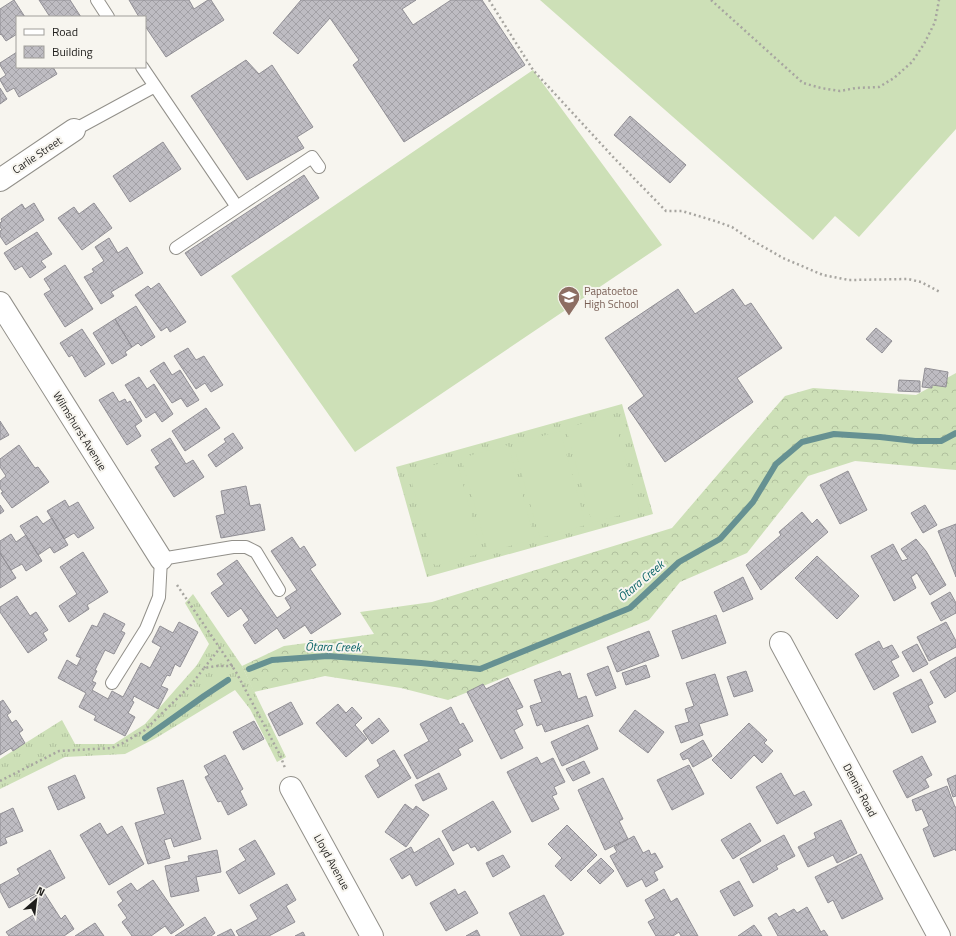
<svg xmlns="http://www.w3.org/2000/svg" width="956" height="936" font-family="'Titillium Web',sans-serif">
<defs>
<pattern id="grass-tufts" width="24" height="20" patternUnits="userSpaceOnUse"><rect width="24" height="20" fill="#cde0b7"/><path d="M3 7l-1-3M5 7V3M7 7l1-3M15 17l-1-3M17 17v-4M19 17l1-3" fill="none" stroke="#b0c09d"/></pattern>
<pattern id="forest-crowns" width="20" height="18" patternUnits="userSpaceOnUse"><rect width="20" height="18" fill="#cde0b7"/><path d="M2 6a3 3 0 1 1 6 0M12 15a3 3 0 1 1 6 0" fill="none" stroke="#b0c09d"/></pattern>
<pattern id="building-cross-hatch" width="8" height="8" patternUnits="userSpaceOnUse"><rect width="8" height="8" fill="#bebcc2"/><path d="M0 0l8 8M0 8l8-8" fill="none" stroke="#a3a1a6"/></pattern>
</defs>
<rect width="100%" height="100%" fill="#f7f5ef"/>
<path fill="url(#grass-tufts)" d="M622,404L653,514L427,577L396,467Z
M193,594L242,666L286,757L277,762L250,709L235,690L156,738L125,754L65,757L0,789V759L62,720L75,744H114L145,724L197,665L209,644L185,603Z"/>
<path fill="url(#forest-crowns)" d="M956,373V470L855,461L808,476L747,553L680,582L649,620L448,700L401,688L325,676L254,692L242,666L284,646L374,634L360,612L432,602L672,528L785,396L813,388L916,395Z"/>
<path fill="#cde0b7" d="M540,0H956V129L859,237L835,216L813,240Z
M533,70L662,245L355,452L231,276Z
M613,415L639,510L592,523L566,428Z
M560,431L586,525L540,538L513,444Z
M508,445L535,539L488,552L461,458Z
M456,459L482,553L435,566L409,472Z"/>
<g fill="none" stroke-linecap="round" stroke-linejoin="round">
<path stroke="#669192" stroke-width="6" d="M249,669L272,660L328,656L421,663L480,669L630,608L679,562L720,539L753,502L776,464L802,442L834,434L880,437L915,441H941L956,433
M145,738L204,696L228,680"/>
</g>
<path fill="url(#building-cross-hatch)" stroke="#918f95" d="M14,0L25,17H17V34L6,41L1,34L0,35V9Z
M39,0H70L81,17H50Z
M129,0H189L194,9L208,0H211L224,20L166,57L145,26V17H139Z
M301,0H416L402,9L413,25L451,0H482L525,65L404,142L353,65L359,60L330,18L298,54L273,33Z
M17,52V67H53L57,74L19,97L14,88L7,92L0,80V79L6,75L0,65V63Z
M246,60L259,74L272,65L313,127L297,137L304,148L247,180L191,96Z
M0,88L7,99L0,104Z
M630,116L686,165L670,183L614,135Z
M163,142L181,169L130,202L113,176Z
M304,175L319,198L201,276L185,253Z
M34,203L44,220L6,245L0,236V231L2,230L0,227V223L2,221L1,219L22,204L25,209Z
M94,203L112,228L82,250L58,218L74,207L79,214Z
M37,232L52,254L41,261L46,267L30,278L22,266L15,270L4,253Z
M109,238L118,253L127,247L143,273L111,292L114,296L101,304L84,277L94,272L92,269L104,261L95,247Z
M65,265L93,309L65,327L44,294L51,290L44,279Z
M159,283L186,322L170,332L167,327L161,331L135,295L148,286L151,289Z
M678,289L695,314L733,289L745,306L751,303L782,348L737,378L753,402L665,462L628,408L644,396L605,338Z
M136,306L155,337L141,346L138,343L132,347L115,319Z
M115,319L132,347L125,352L127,355L112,364L93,333Z
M876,328L892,341L882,353L866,339Z
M82,329L105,364L85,377L72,355L69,357L60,343Z
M188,348L196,360L204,356L223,385L211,392L205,383L196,389L174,356Z
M164,362L172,375L180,370L199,400L187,407L181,398L172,403L150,371Z
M925,368L948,372L946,387L932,385V388L922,387Z
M139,377L147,389L154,384L173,414L162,422L155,412L146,418L125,385Z
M899,380L920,381V392L898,391Z
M113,392L119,402L125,399L127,403L130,401L142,421L135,426L141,436L127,445L99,400Z
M206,408L220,428L185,451L172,431Z
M0,421L9,435L0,440Z
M233,433L243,448L216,467L208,455L226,442L224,439Z
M170,438L186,464L193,460L204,477L174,497L155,467L160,464L151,450Z
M19,445L35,468L38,467L49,482L12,508L1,493L3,492L0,488V481L6,476L0,467V459Z
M848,471L867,510L840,524L820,485Z
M246,486L250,506L260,504L265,530L221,538L216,516L225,514L221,491Z
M65,500L69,507L78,502L94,528L78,538L74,533L64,539L47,511Z
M0,505L4,511L0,514Z
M925,505L937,525L923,533L911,513Z
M802,512L812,524L817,519L828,532L761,590L746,565L781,535L779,532Z
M37,516L43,524L52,518L68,545L54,553L50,547L38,555L20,526Z
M956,524V577L938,531Z
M11,534L16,542L26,535L42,561L26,571L22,564L11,570L0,553V541Z
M292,537L300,549L304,546L316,565L310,569L341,614L311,634L305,625L284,639L277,628L255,644L243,625L249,620L241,608L228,617L211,593L224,584L217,574L237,560L277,618L291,608L285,598L297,590L271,551Z
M916,539L926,551L946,585L930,595L917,573L911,577L916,588L894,601L871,556L893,544L902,561L908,559L901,549Z
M83,552L108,592L87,605L89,609L69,622L59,606L77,594L60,567Z
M0,553L16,578L0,588Z
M817,556L859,596L837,619L795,578Z
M743,577L753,599L723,612L714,592Z
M950,592L956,603V613L941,621L931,603Z
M17,596L30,616L36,612L48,630L43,633L47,640L28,653L0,612V607Z
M104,613L125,624L121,631L125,633L114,654L105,650L95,670L97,671L92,681L96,683L92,690L108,699L112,691L123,697L141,663L150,668L161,647L152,642L160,626L173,633L179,622L198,632L180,667L175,664L170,676L167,675L161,686L168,689L158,709L134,696L132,701L134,702L128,713L135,717L125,736L94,720L96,716L79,707L86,693L58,678L67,660L77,666L81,658L76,656L92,625L97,627Z
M716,615L726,643L682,659L672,631Z
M946,622L956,641V647L929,661L917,637Z
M649,631L659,656L617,672L607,647Z
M879,641L883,649L892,645L899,657L891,661L899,676L874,690L855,654Z
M917,644L928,664L913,672L902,652Z
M956,657V691L945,698L930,672Z
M646,665L650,677L626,685L622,673Z
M608,666L616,688L596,696L587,674Z
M560,671L562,676L570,673L578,699L586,696L593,716L545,732L542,724L537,726L530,706L542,702L534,680Z
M746,671L753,691L734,697L727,677Z
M715,674L728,715L699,724L703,735L681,743L675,726L689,722L685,709L694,706L686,683Z
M508,678L523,707L516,710L523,725L514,730L523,748L501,759L467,692L483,684L486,689Z
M921,679L933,703L928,706L936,722L912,733L893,693Z
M3,700L11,712L7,715L12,723L16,720L23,730L19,733L25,743L13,751L11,748L0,755V702Z
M291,702L303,724L279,736L268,714Z
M338,704L346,713L352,707L362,718L355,725L367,739L346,757L316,723Z
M451,707L460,725L463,723L473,741L458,749L461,755L417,779L404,755L429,741L420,724Z
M635,710L664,732L648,753L619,731Z
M379,718L389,731L372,744L363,731Z
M254,721L264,739L243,750L233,732Z
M749,723L767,740L764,743L773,751L762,763L754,755L731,779L712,760Z
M588,725L598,749L562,766L551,742Z
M703,740L712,756L693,767L688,758L683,760L680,754Z
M394,750L411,778L378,798L365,776L380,766L377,760Z
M225,755L243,789L240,791L247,805L228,815L221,801L218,802L205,777L209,775L204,766Z
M922,756L932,775L925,779L929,787L907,798L893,771Z
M537,757L541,764L553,758L565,782L554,787L557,794L552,796L559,809L532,822L507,772Z
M584,761L590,773L573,781L566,769Z
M689,765L704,794L672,810L657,780Z
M439,773L447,789L423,801L415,785Z
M781,773L794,796L804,791L812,805L777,824L756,787Z
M75,775L85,798L58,810L48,787Z
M956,775V796L953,797L947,779Z
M603,778L623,819L619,821L628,839L605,850L578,790Z
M183,780L201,839L174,847L171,838L164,840L170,858L148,864L135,823L165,814L157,788Z
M947,786L955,807H956V851L955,849L934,857L923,829L929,826L922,809L916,811L912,800Z
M493,801L511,832L478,851L475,846L471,848L468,843L453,851L442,831Z
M405,804L413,810L416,806L429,815L406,847L385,832Z
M13,808L23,831L5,838L7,843L0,846V814Z
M841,820L857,853L837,863L833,855L808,867L798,847L816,838L814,833Z
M100,823L107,835L122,826L144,864L109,885L80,835Z
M750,823L761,841L733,859L721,840Z
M567,825L597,855L571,881L555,866L562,858L548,844Z
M784,835L795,856L776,866L778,869L753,883L740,859Z
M634,836L643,853L649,850L651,855L655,853L663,867L654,872L658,880L646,887L642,879L627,887L610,856L617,852L614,847Z
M439,838L454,864L416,886L410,874L402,879L390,859L411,847L414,853Z
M255,840L275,874L239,894L226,872L246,860L239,849Z
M50,850L65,878L9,908L0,891V885L20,874L17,869Z
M217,850L221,872L196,877L199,891L171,897L165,866L189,861L188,856Z
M861,854L883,899L842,919L833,900L828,903L815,877Z
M503,855L510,867L493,877L486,863Z
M601,858L614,871L600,884L587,871Z
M153,880L184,925L171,934L165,926L151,936H132L122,922L127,918L118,905L123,901L117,892L131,883L137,891Z
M739,881L753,906L734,916L720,891Z
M287,884L296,900L286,906L295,922L269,936H239L236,931L258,919L250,905Z
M455,889L458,895L465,891L478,913L446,931L430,903Z
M664,889L671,902L677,898L698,936H681L679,932L673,936H656L648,922L655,918L645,900Z
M43,891L61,919L65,915L74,929L64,936H9L6,932L38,912L30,899Z
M544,895L564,934L560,936H521L509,913Z
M807,907L821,932L824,930L828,936H778L768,918L776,913L779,917L794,909L797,913Z
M205,917L215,933L211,936H175Z
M95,923L104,936H75Z
M754,925L762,936H738Z
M231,929L235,936H217Z
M477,930L480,936H466Z
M303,932L305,936H295Z"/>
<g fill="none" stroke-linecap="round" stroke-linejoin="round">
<g stroke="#92908a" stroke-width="14">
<path id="service" d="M97,0L108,17
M142,67L237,207L176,248
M74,130L155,86
M237,207L312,157L319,167
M112,683L146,629L159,597L161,559L233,547H246L256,552L279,590"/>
</g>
<g stroke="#92908a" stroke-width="24">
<path id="minor" d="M0,180L74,130
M0,303L161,559
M781,643L939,936
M291,788L372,936"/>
</g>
<path stroke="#a7a5a0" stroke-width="2.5" stroke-dasharray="2 3" stroke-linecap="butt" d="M489,0L533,70L615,159L666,211H682L715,221L732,227L748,238L783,258L823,275L849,280L908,279L921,282L940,292
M711,0L803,83L821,88L840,91L856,88L879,87L894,78L912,62L924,44L935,22L939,0
M177,585L236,672L280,755L285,768
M204,668L220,648
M0,781L59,751L112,748L123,743L145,730L191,685L204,668L217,666H233"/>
<use href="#service" stroke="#fff" stroke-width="12"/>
<use href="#minor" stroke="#fff" stroke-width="22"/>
</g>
<defs>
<g id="school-pin" transform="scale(1.15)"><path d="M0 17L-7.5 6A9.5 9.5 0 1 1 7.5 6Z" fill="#8d6e63" stroke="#f7f5ef"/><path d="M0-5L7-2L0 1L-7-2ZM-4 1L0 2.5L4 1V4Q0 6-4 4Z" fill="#fff"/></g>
</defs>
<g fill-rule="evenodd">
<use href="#school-pin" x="569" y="297"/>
</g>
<g text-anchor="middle" stroke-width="4" stroke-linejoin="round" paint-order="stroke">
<g font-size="11" fill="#1f1e1c" stroke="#f7f5ef">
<text transform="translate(37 155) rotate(-34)" y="4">Carlie Street</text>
<text transform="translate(80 431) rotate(58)" y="4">Wilmshurst Avenue</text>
<text transform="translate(860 790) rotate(62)" y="4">Dennis Road</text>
<text transform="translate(332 862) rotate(61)" y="4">Lloyd Avenue</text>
</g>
<g font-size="11" fill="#785e54" stroke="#f7f5ef" text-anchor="start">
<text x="584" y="295">Papatoetoe<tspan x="584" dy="13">High School</tspan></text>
</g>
<g font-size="12" font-style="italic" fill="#0b6466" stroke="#f7f5ef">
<text transform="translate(641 581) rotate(-40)" y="4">Ōtara Creek</text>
<text transform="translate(333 647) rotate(1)" y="4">Ōtara Creek</text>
</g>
</g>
<rect x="16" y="16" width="130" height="52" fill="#f7f5ef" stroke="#a19f9b"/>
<rect x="24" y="29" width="20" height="6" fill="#ffffff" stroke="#a19f9b"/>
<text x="52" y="36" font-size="12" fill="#1f1e1c">Road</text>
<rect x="24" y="46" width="20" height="12" fill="url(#building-cross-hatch)" stroke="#a19f9b"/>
<text x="52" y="56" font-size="12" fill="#1f1e1c">Building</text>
<g transform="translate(36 900) rotate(28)" stroke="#f7f5ef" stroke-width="3" paint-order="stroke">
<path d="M0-3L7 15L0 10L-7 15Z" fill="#1f1e1c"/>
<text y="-6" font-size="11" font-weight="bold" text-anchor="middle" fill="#1f1e1c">N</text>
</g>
</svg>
